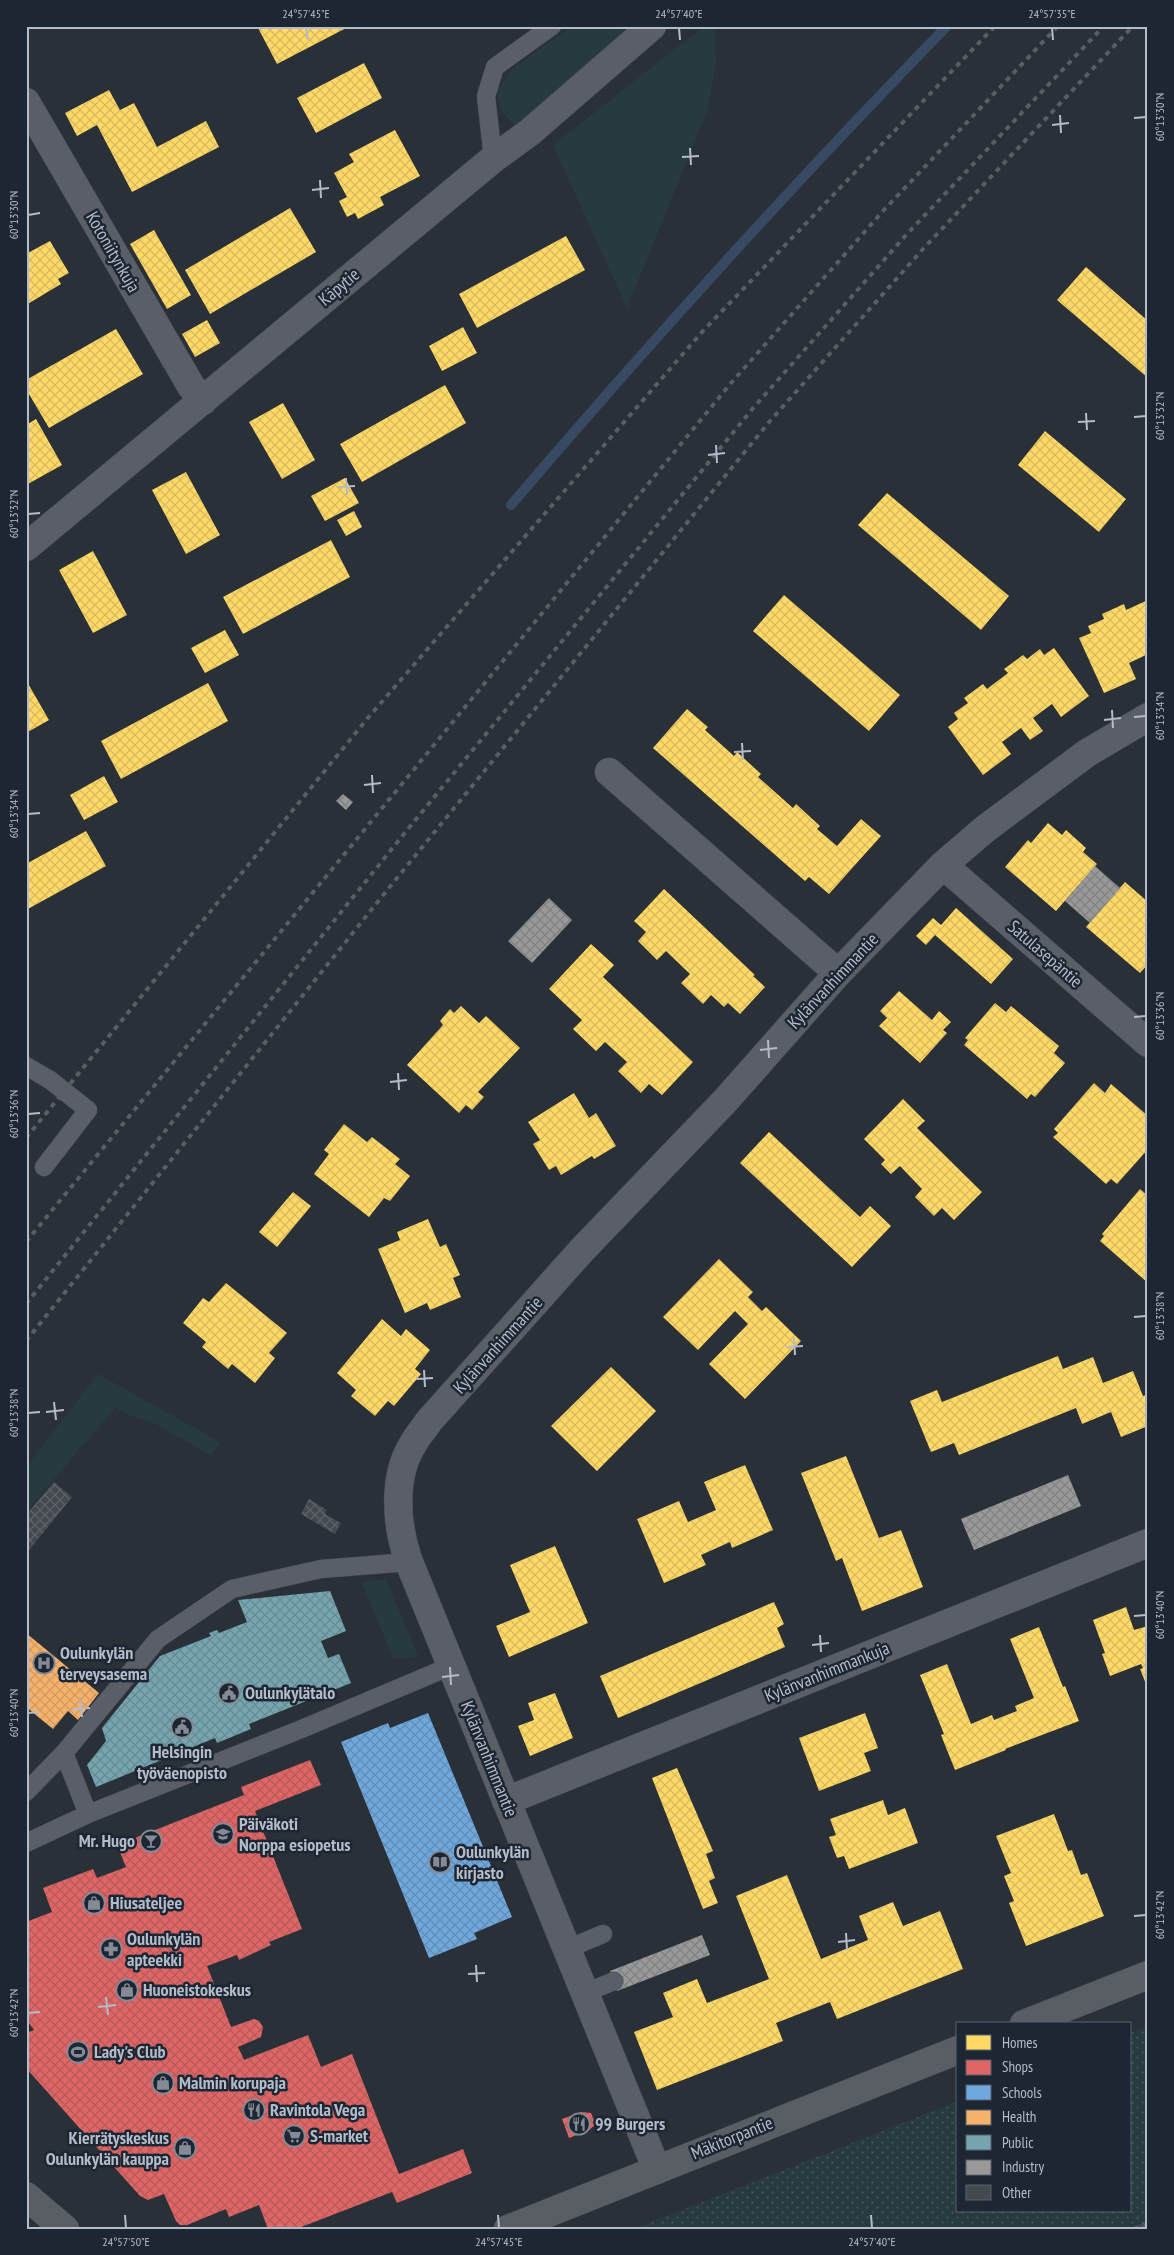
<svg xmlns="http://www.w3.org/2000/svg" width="1174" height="2255" font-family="'PT Sans Narrow',sans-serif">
<defs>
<pattern id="park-dots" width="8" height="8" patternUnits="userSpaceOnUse" patternTransform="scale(1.25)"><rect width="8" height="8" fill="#273a3e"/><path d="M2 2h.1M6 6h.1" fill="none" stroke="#445559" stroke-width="1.8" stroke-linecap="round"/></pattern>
<pattern id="homes-cross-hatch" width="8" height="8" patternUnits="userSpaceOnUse" patternTransform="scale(1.25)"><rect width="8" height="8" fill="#ffd966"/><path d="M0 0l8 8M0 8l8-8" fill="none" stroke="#d7b95e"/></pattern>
<pattern id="shops-cross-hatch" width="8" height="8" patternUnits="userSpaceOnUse" patternTransform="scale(1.25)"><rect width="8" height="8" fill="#e06666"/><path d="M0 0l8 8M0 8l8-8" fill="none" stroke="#b65a5c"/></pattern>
<pattern id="schools-cross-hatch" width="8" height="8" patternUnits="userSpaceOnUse" patternTransform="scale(1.25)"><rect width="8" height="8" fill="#6fa8dc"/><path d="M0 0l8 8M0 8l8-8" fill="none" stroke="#618cb4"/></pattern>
<pattern id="health-cross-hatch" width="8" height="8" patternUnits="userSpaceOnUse" patternTransform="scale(1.25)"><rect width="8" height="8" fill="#f6b26b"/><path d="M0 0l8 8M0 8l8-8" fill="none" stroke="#d09a62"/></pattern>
<pattern id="public-cross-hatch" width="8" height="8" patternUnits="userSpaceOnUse" patternTransform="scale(1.25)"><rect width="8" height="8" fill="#76a5af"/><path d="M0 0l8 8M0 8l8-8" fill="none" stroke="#668a92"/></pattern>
<pattern id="industry-cross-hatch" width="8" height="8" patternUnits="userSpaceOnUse" patternTransform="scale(1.25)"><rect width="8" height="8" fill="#999"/><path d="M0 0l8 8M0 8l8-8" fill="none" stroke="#808182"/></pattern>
<pattern id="building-cross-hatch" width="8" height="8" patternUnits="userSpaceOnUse" patternTransform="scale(1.25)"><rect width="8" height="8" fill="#444950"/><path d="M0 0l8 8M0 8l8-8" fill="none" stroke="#5d6168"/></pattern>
</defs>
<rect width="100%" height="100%" fill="#2a3038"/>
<path fill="#273a3e" d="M572,26H637L516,127L500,109L497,90L514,67Z
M704,26H715L716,61L708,109L627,308L553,145Z
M98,1374L220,1442L211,1456L156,1424L131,1416L116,1407L26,1512V1467Z
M386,1579L418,1656L402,1659L393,1658L362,1583Z"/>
<path fill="url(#park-dots)" d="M1148,2026V2229H634L958,2101V2211H1130V2033Z"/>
<path fill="url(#homes-cross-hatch)" d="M257,26H350L277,64Z
M364,63L382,98L316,133L297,98Z
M109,90L120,110L134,103L157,147L206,121L219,147L132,192L97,125L77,136L65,113Z
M395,130L420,176L380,197L384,205L358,219L355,213L347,217L339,201L347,197L334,173L354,162L349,154Z
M290,208L316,252L210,314L185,270Z
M154,230L191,295L167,309L130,244Z
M566,236L585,270L477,328L459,294Z
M50,241L69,273L58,279L61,284L26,305V254Z
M1086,267L1148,321V378L1057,300Z
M207,320L220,343L195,357L182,334Z
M463,327L477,353L442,371L429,346Z
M116,329L143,374L49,428L26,389V380Z
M445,385L466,423L362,482L340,444Z
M283,403L315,460L282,479L249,422Z
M36,419L62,465L26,485V425Z
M1045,431L1126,499L1099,532L1018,465Z
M186,472L220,535L186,554L152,490Z
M345,478L359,503L325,521L311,496Z
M887,493L1009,596L981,630L858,525Z
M354,511L362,527L346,536L337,520Z
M331,540L350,577L243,634L223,597Z
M93,551L127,615L93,633L59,570Z
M784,595L900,695L869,731L753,631Z
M1148,600V654L1129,663L1136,679L1104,693L1079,638L1091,633L1088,626L1104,619L1102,614L1124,604L1126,610Z
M225,630L239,655L205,673L191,648Z
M1054,648L1089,696L1061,717L1052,704L1033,718L1043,731L1030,740L1021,728L1002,742L1011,754L983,775L948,727L958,719L954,713L968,703L964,698L983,684L987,689L1008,673L1004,669L1023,655L1027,659L1040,649L1044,655Z
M26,680L49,720L26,733Z
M208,683L228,721L121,779L101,741Z
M687,709L708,727L705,730L734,756L737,752L761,774L758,777L793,808L796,804L820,826L817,829L837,846L861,819L881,836L829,894L809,877L805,881L653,748Z
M104,776L118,802L84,820L70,795Z
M1048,823L1062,835L1066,830L1086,848L1083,852L1097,864L1056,911L1005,867L1028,840L1031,843Z
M86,831L106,866L26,910V864Z
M1125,882L1148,902V964L1140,973L1086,927Z
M664,889L755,975L753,976L765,987L740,1014L728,1003L724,1007L711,995L703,1004L681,983L690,974L666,951L657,960L638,941L646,932L634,921Z
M956,908L1013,959L991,984L935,935L926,945L916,936L933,918L941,925Z
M591,944L614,965L603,977L693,1062L662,1095L649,1084L641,1093L618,1071L627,1062L605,1042L596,1051L573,1029L582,1020L549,989Z
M899,991L932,1020L939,1011L951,1022L943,1030L947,1033L920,1063L879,1026L887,1018L880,1011Z
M995,1003L1006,1012L1011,1006L1059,1046L1054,1053L1065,1063L1035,1097L1031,1094L1027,1099L964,1045L968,1040L965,1038Z
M461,1006L479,1023L486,1016L520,1048L478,1092L484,1097L472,1110L466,1105L459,1113L407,1065L443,1025L440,1021L450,1009L454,1013Z
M1094,1083L1105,1093L1111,1084L1148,1116V1149L1117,1184L1111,1179L1106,1184L1053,1137L1058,1133L1054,1129Z
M574,1093L589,1118L596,1113L616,1146L594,1159L592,1156L561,1175L556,1166L549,1170L533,1144L540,1140L528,1122Z
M903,1099L925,1121L917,1128L982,1192L954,1220L942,1208L934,1216L915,1197L922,1189L900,1166L891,1174L881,1164L885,1160L864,1139Z
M344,1124L367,1142L372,1137L400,1159L395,1164L410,1176L390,1201L384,1198L369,1217L314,1174L329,1154L324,1150Z
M769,1132L860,1217L870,1206L891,1226L852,1267L740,1163Z
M1140,1189L1148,1196V1283L1100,1241L1104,1236L1102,1234Z
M293,1192L311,1206L277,1247L259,1232Z
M428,1219L440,1247L446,1244L460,1275L453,1278L461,1297L430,1310L427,1303L405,1313L378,1249L400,1240L397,1232Z
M719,1259L753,1292L748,1297L762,1311L766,1307L801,1341L745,1399L709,1364L748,1324L735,1311L698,1350L663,1317Z
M226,1283L287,1333L269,1353L275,1358L255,1383L232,1364L228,1369L202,1347L206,1342L183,1323L203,1298L209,1302Z
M382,1319L401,1336L406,1329L430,1350L415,1369L421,1374L394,1406L388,1401L375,1416L351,1396L356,1390L337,1373Z
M1058,1356L1063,1369L1093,1357L1103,1383L1133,1371L1143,1396L1148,1394V1426L1121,1437L1111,1412L1082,1424L1076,1408L959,1455L954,1443L931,1452L910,1401L937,1390L942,1402Z
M611,1367L656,1411L597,1471L551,1426Z
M846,1456L879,1538L901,1530L923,1587L862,1611L842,1558L836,1561L801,1473Z
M745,1465L773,1530L732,1548L730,1542L701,1555L706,1565L664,1583L637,1519L679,1501L688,1522L716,1510L704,1482Z
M555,1546L588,1623L509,1657L496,1626L530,1612L510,1565Z
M774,1602L784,1624L777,1628L785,1647L618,1718L600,1676Z
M1126,1607L1134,1630L1148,1626V1689L1140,1669L1143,1668L1141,1664L1110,1676L1102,1654L1105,1653L1093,1620Z
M1039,1627L1063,1687L1065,1686L1079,1721L1005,1749L1006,1750L955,1770L941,1735L944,1734L920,1675L947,1664L971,1724L992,1715L994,1720L1017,1711L1015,1706L1034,1698L1010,1639Z
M555,1693L573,1738L530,1756L518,1726L534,1720L528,1703Z
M865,1713L878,1748L864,1753L871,1771L819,1791L799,1738Z
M677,1768L713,1851L706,1854L715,1878L709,1881L718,1903L703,1909L652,1778Z
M883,1800L888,1815L905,1808L918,1843L849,1869L844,1856L837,1858L829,1837L836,1835L830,1819Z
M1054,1814L1068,1851L1072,1850L1081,1875L1087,1873L1104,1916L1026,1946L1009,1903L1014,1901L1004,1876L1011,1873L996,1836Z
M787,1875L821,1959L868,1940L859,1916L893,1902L903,1926L940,1911L963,1969L837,2019L830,2002L776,2023L783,2041L657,2090L634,2032L673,2017L663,1993L697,1979L707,2003L769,1979L736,1896Z"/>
<path fill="url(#shops-cross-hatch)" d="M310,1760L321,1785L255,1811L302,1929L269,1942L271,1945L239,1960L237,1955L207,1966L231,2027L254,2019L259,2021L263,2027L261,2037L238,2047L241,2053L244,2060L308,2035L321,2067L352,2054L399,2174L463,2149L472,2173L397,2203L392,2192L296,2229H268L259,2205L229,2217L226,2209L187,2225H180L176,2221L164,2194L148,2200L140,2196L26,2068V2033L34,2030L26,2019V1922L52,1912L43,1888L93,1869L97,1878L126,1867L117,1845L244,1795L241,1787Z
M581,2112L591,2113L594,2120V2126L588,2131L569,2138L562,2119Z"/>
<path fill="url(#schools-cross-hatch)" d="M428,1713L512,1917L474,1933L477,1939L429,1958L341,1742L388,1723L390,1728Z"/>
<path fill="url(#health-cross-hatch)" d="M26,1633L99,1693L78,1720L68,1711L53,1729L26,1707Z"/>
<path fill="url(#public-cross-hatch)" d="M330,1591L346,1631L321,1641L328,1658L339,1654L351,1683L249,1724L251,1729L217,1743L215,1738L96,1787L87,1765L106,1741L102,1728L160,1656L211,1636L209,1633L217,1630L219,1633L247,1622L238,1600Z"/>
<path fill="url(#industry-cross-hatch)" d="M343,794L353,802L346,810L336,801Z
M1095,866L1120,888L1090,923L1065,901Z
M549,898L572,920L532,963L508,941Z
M1068,1475L1081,1506L974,1550L961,1519Z
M702,1935L710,1955L617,1991L610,1971Z"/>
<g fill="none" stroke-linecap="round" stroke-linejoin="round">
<path stroke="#384963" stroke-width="10" d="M511,505C651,341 796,181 947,26"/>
</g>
<path fill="url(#building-cross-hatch)" d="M54,1482L72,1497L26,1554V1515Z
M309,1499L327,1510L325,1514L341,1523L335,1534L301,1514Z
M1148,2221V2229H1128Z"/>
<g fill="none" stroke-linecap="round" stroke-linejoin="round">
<g stroke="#484c53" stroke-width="19">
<path id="lane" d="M493,159L486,96L495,67L552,26
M26,1066L50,1080L88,1110L44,1167
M409,1562L321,1569L232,1589L158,1639L64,1753L88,1814L304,1728L451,1666
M26,1792L64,1753
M26,1843L88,1814
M567,1949L603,1934
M585,1993L614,1981"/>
</g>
<g stroke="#484c53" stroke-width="29">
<path id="street" d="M26,102L191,386L203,401
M26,547L493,159L530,132L652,26
M609,772L838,973
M943,865L1148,1043
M506,1801L1148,1543
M657,2170L409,1562C396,1526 392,1477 413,1444C417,1436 424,1429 429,1421L582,1250L725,1101L838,973L943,865L985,829L1087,753L1148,717"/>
</g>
<g stroke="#484c53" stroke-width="29">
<path id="secondary" d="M1024,2024L1148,1975
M26,2196L65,2229
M508,2229L958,2050"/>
</g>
<use href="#lane" stroke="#5a5e66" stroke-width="18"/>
<use href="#street" stroke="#5a5e66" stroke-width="28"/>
<use href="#secondary" stroke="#595d64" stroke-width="28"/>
<path stroke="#595d64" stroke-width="4" stroke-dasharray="5 5" stroke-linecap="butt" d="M26,1138L367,719L702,332L995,26
M26,1242L731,383L883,211L1058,26
M26,1304L399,840L754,407L907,234L1104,26
M26,1341L384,894L770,421L923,249L1133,26"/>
</g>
<path fill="none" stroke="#b4bcc9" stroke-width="2" d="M306,28L308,40M679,28L680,40M1052,28L1053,40M1060,115L1061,133M1134,118L1146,117M1052,125L1069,123M690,148L691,165M682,157L699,156M320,180L321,198M312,190L329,188M28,215L40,213M1086,413L1087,430M1134,417L1146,416M1078,422L1095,421M716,445L717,463M708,455L725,453M346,478L347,495M338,487L355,486M28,514L40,513M1112,710L1113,728M1134,717L1146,716M1104,720L1121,718M742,743L743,760M734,752L751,751M372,775L373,793M364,785L381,783M28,814L40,813M1134,1017L1146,1016M768,1040L769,1058M760,1050L777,1048M398,1073L399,1090M390,1082L407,1080M28,1114L40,1113M1134,1317L1146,1316M794,1338L795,1355M786,1347L803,1346M424,1370L425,1387M416,1379L433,1378M54,1402L56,1420M46,1412L64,1410M28,1413L40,1412M1134,1616L1146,1615M820,1635L821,1652M812,1645L829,1643M450,1667L451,1685M442,1677L459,1675M80,1700L82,1717M72,1709L90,1708M28,1713L40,1712M1134,1916L1146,1915M846,1933L847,1950M838,1942L855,1940M476,1965L477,1982M468,1974L485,1973M106,1997L108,2015M98,2007L116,2005M28,2013L40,2012M125,2215L126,2228M498,2215L499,2228M871,2215L872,2228"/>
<defs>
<g id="hospital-ring" transform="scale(1.125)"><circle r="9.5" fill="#1d2633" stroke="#848b96" stroke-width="1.5"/><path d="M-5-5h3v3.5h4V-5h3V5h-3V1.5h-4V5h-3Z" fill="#848b96"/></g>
<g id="civic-ring" transform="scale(1.125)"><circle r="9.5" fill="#1d2633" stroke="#848b96" stroke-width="1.5"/><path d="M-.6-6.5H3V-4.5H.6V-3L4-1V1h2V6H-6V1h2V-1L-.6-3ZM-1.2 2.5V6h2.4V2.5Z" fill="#848b96"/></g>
<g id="school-ring" transform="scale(1.125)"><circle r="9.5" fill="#1d2633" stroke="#848b96" stroke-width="1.5"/><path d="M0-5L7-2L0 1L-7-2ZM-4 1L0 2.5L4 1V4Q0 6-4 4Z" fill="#848b96"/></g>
<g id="bar-ring" transform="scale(1.125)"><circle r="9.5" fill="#1d2633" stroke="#848b96" stroke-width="1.5"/><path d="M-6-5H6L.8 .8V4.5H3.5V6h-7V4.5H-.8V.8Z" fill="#848b96"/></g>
<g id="library-ring" transform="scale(1.125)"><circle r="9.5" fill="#1d2633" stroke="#848b96" stroke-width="1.5"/><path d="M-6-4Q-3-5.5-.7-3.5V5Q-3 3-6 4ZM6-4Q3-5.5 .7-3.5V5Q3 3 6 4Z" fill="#848b96"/></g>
<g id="shop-ring" transform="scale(1.125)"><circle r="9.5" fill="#1d2633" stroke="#848b96" stroke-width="1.5"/><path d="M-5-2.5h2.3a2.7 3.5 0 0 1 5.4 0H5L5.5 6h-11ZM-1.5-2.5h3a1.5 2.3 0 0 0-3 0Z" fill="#848b96"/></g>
<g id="pharmacy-ring" transform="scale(1.125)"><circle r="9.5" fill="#1d2633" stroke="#848b96" stroke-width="1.5"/><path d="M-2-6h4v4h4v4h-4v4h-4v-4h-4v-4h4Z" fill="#848b96"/></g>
<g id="stadium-ring" transform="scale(1.125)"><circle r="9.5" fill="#1d2633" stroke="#848b96" stroke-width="1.5"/><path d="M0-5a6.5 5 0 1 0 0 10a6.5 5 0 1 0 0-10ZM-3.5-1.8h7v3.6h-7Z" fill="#848b96"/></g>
<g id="restaurant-ring" transform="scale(1.125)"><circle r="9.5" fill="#1d2633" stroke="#848b96" stroke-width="1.5"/><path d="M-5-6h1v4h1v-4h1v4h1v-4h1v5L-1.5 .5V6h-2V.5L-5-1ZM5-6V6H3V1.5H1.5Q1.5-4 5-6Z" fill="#848b96"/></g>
<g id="supermarket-ring" transform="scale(1.125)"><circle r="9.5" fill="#1d2633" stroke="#848b96" stroke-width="1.5"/><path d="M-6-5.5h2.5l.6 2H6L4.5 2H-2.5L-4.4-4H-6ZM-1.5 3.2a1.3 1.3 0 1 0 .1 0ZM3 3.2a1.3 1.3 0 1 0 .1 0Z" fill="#848b96"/></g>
</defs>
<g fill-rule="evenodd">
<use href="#hospital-ring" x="44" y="1663"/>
<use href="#civic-ring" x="229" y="1693"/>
<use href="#civic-ring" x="182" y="1727"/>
<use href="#school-ring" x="223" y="1834"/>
<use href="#bar-ring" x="151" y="1841"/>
<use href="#library-ring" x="440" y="1862"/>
<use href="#shop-ring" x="94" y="1903"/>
<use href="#pharmacy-ring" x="111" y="1949"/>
<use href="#shop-ring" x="127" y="1990"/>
<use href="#stadium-ring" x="78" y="2052"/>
<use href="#shop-ring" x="163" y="2083"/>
<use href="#restaurant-ring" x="254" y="2110"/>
<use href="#restaurant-ring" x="579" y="2124"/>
<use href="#supermarket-ring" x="294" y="2136"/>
<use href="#shop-ring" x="185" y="2148"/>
</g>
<g text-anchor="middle" stroke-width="5" stroke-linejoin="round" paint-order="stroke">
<g font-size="18" fill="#b4bcc9" stroke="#1d2633">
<text transform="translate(113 252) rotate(60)" y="6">Kotoniitynkuja</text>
<text transform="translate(339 287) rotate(-40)" y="6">Käpytie</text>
<text transform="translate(1045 954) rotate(41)" y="6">Satulasepäntie</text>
<text transform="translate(833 981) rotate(-47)" y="6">Kylänvanhimmantie</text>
<text transform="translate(498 1345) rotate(-48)" y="6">Kylänvanhimmantie</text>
<text transform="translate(827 1672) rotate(-22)" y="6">Kylänvanhimmankuja</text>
<text transform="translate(489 1759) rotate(68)" y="6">Kylänvanhimmantie</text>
<text transform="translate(732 2138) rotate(-22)" y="6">Mäkitorpantie</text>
</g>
<g font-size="18" font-weight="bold" fill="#b4bcc9" stroke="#1d2633" text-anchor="start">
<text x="60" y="1659">Oulunkylän<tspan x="60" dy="21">terveysasema</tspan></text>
<text x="245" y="1699">Oulunkylätalo</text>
<text x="182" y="1758" text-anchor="middle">Helsingin<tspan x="182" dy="21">työväenopisto</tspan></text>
<text x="239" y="1830">Päiväkoti<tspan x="239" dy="21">Norppa esiopetus</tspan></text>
<text x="135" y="1847" text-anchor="end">Mr. Hugo</text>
<text x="456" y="1858">Oulunkylän<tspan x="456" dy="21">kirjasto</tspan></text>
<text x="110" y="1909">Hiusateljee</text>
<text x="127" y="1945">Oulunkylän<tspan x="127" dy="21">apteekki</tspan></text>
<text x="143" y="1996">Huoneistokeskus</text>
<text x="94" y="2058">Lady's Club</text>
<text x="179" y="2089">Malmin korupaja</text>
<text x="270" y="2116">Ravintola Vega</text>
<text x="595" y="2130">99 Burgers</text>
<text x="310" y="2142">S-market</text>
<text x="169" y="2144" text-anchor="end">Kierrätyskeskus<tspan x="169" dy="21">Oulunkylän kauppa</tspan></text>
</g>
</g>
<rect width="1174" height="2255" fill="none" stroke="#1d2633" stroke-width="55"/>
<rect x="956" y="2022" width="175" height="190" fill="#1d2633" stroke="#59626f"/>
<rect x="966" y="2035" width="25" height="15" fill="#ffd966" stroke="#59626f"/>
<text x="1002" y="2048" font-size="15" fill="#b4bcc9">Homes</text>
<rect x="966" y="2060" width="25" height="15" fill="#e06666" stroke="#59626f"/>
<text x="1002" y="2072" font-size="15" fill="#b4bcc9">Shops</text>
<rect x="966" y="2085" width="25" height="15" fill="#6fa8dc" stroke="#59626f"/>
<text x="1002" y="2098" font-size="15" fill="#b4bcc9">Schools</text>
<rect x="966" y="2110" width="25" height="15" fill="#f6b26b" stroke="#59626f"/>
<text x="1002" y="2122" font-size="15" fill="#b4bcc9">Health</text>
<rect x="966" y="2135" width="25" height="15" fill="#76a5af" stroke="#59626f"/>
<text x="1002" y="2148" font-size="15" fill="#b4bcc9">Public</text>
<rect x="966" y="2160" width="25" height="15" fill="#999999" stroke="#59626f"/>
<text x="1002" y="2172" font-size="15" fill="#b4bcc9">Industry</text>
<rect x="966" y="2185" width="25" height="15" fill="#444950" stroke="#59626f"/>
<text x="1002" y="2198" font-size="15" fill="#b4bcc9">Other</text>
<rect x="28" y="28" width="1118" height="2200" fill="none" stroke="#b4bcc9" stroke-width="2"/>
<g font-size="12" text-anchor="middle" fill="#b4bcc9">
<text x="306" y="18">24°57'45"E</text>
<text x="679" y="18">24°57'40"E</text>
<text x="1052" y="18">24°57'35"E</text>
<text transform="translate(1160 117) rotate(-90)" y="4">60°13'30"N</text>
<text transform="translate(14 215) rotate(-90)" y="4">60°13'30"N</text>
<text transform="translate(1160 416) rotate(-90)" y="4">60°13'32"N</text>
<text transform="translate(14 514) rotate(-90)" y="4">60°13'32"N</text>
<text transform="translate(1160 716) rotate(-90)" y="4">60°13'34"N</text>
<text transform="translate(14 814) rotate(-90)" y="4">60°13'34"N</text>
<text transform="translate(1160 1016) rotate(-90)" y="4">60°13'36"N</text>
<text transform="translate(14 1114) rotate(-90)" y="4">60°13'36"N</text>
<text transform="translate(1160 1316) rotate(-90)" y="4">60°13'38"N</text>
<text transform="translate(14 1413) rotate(-90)" y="4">60°13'38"N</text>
<text transform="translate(1160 1615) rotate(-90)" y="4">60°13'40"N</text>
<text transform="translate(14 1713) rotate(-90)" y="4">60°13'40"N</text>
<text transform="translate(1160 1915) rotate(-90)" y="4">60°13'42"N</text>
<text transform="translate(14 2013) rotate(-90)" y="4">60°13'42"N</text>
<text x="126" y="2246">24°57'50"E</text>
<text x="499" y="2246">24°57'45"E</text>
<text x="872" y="2246">24°57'40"E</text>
</g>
</svg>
